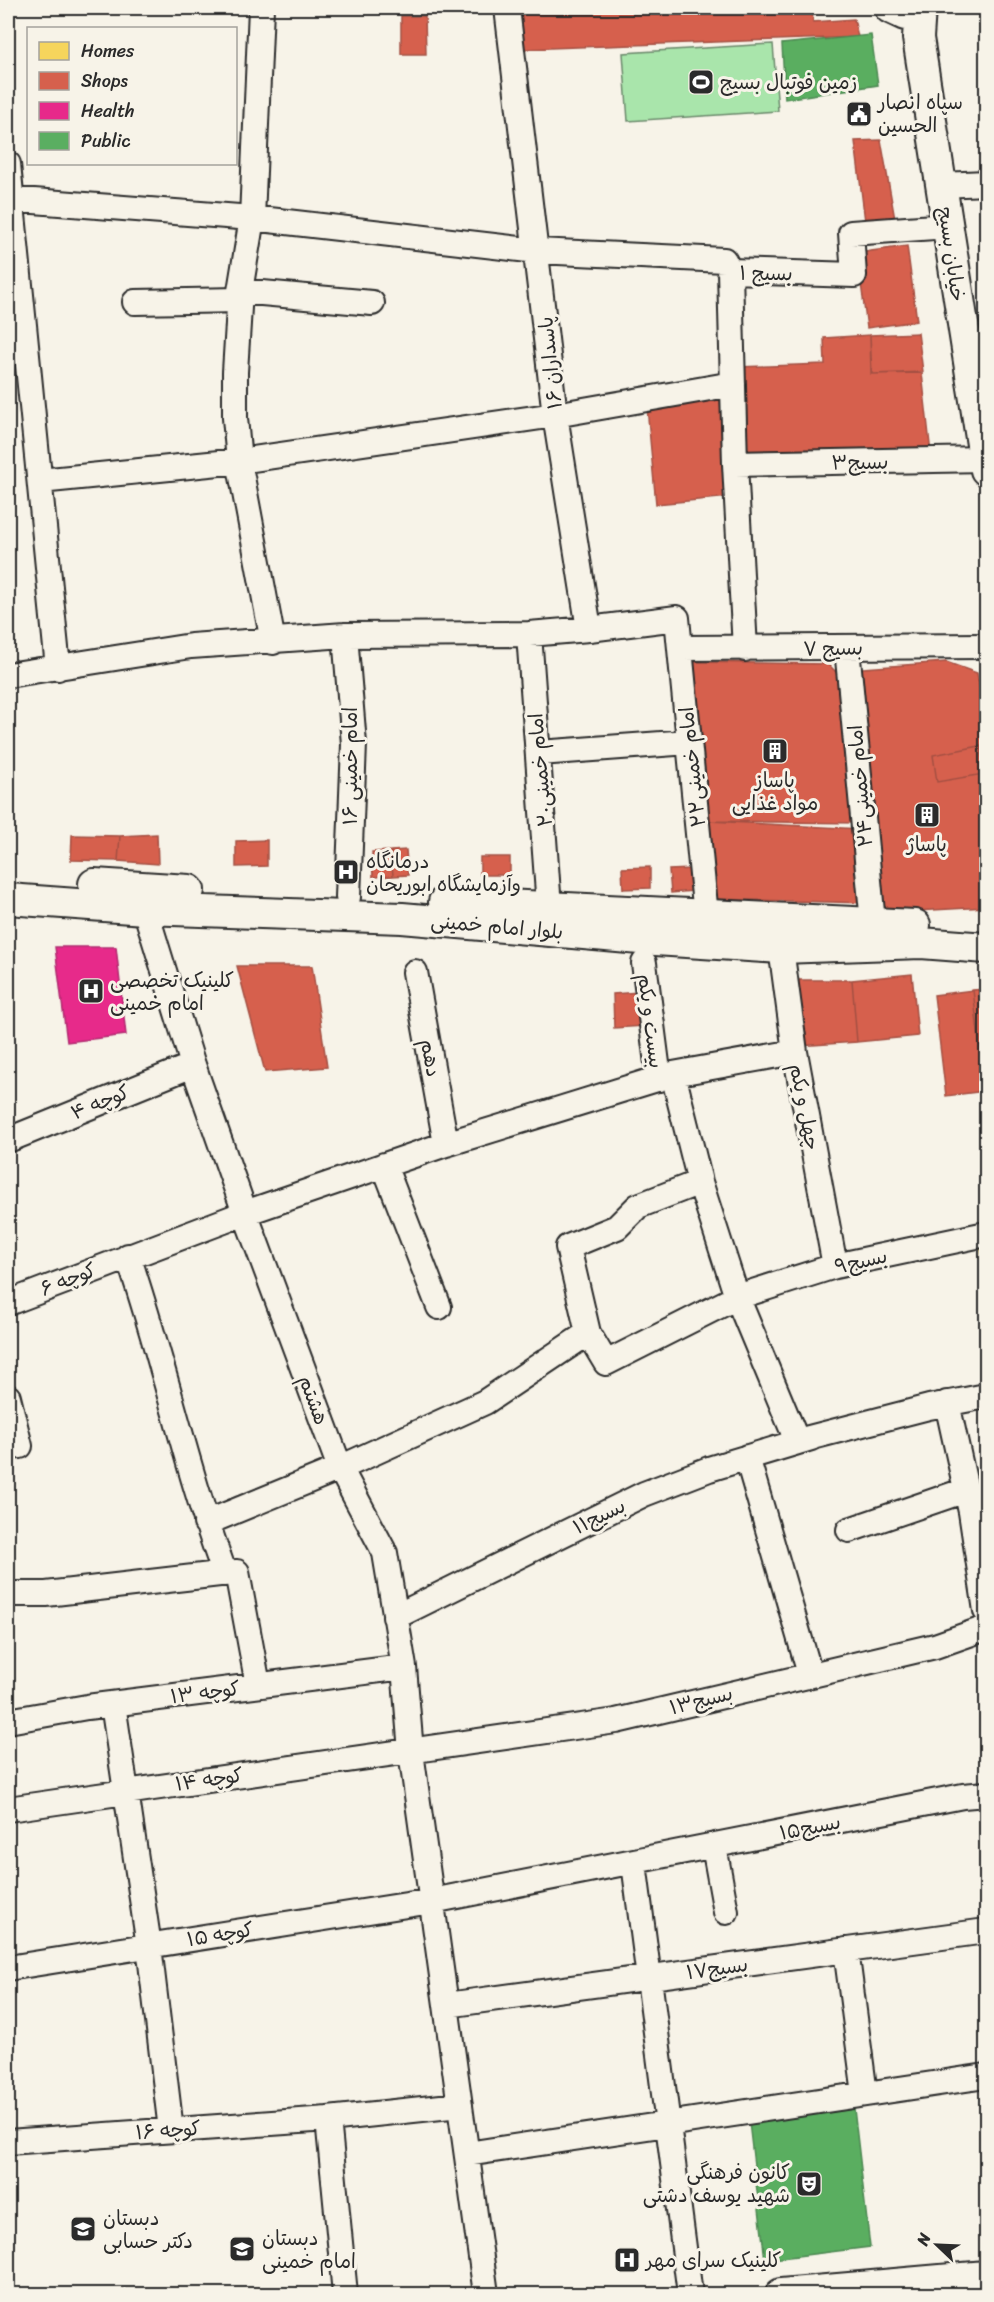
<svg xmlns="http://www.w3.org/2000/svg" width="994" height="2302" font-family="Sriracha,'Playpen Sans Arabic',sans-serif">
<rect width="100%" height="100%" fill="#f7f3e8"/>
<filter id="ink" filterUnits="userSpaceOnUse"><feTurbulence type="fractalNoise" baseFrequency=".0167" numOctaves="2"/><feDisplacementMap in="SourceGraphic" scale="12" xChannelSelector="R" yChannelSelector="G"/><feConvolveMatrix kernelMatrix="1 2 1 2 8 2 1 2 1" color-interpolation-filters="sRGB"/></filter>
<g filter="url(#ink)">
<path fill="#a9e5ab" stroke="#6a886b" stroke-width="1.5" d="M773,44L778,111L628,121L623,53Z"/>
<path fill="#f6d55c" stroke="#b9a24d" stroke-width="1.5" d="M986,1247V1294L981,1248Z"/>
<path fill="#d6604d" stroke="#a35043" stroke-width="1.5" d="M812,8L813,22L854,19L858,37L523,49L519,9Z
M401,16H425L426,54H401Z
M881,140L896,225L866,229L855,141Z
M907,246L917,321L867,328L857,253Z
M918,333L923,372L872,374L870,335Z
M870,335L871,374L922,373L931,454L740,461L737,367L825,364L824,338Z
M720,400L730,497L656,504L647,407Z
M692,662L828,664L836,672L841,680L857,823L708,821Z
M946,662L977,673L986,724V907L879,913L850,669Z
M980,746L984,774L937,782L933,755Z
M708,821L861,829L867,903L713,899Z
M157,834L158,864L118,861L120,836Z
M72,835L120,836L118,861L71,860Z
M267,840V866L236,867V841Z
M406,850L408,875L393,876L391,851Z
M391,851L393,876L373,877L372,852Z
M480,857H510V875H480Z
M650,867V888L623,889L622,868Z
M691,869L693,891L671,893L669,870Z
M237,966H312L327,1067L265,1072Z
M912,974L918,1036L857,1042L852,980Z
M794,980H852L857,1042L798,1046Z
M986,989V1091H985L973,990Z
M973,990L985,1091L946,1096L934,995Z
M639,992L644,1026L614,1028L613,994Z"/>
<path fill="#e7298a" stroke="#af2a6e" stroke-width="1.5" d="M55,947H116L126,1035L67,1042Z"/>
<path fill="#5aae61" stroke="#4c8751" stroke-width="1.5" d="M871,35L878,85L785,99L782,44Z
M854,2109L870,2247L765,2260L749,2122Z"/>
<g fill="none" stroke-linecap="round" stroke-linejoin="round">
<g stroke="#2b2b2b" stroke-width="28">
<path id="minor" d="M261,8L252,218L240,291L235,372V418L239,461L273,642
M507,8L555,415L589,629L677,618L706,916
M8,164L58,668
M942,185L986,183
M8,199L252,218L537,251L724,260L730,271
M240,291L372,303
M135,302L239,300
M735,464L985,459
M40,481L239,461L555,415L733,384
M529,634L549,907
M345,635L354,744L348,897
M680,648L986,646
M847,648L873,923
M745,649L735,464L730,271L854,275L851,233L948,226
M8,675L191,646L345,635L529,634L589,629
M539,753L689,742
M145,909L193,1065L245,1213L340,1468L385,1553L404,1667L411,1752L486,2294
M781,948L795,1052L835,1266
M644,963L659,1079
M415,972L446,1144
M673,1074L700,1182L737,1297L797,1441L929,1407L986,1396
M8,1140L193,1065
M384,1165L439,1307
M700,1182L638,1206L617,1227L568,1247L588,1333L606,1363L737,1297L835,1266L986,1234
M128,1256C164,1361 186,1470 225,1574
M8,1303L245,1213L446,1144L673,1074L795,1052
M8,1397L20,1446L8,1447
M947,1403L971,1512L986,1611
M747,1457L810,1674
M206,1523L340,1468L485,1402L588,1333
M849,1530L966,1490
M8,1594H46L237,1572L258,1685
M395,1617L644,1494L709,1469L811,1438
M113,1704L149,1946L171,2130
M8,1721L87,1707L404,1667
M8,1809L616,1721L935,1646L986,1628
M714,1846L726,1912
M634,1863L690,2294
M846,1950L865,2094
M8,1968L432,1901L963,1796L986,1794
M447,2005L986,1931
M8,2142L328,2119
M467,2154L986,2076
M345,2294L328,2119L460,2105"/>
</g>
<g stroke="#2b2b2b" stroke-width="34">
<path id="major" d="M890,8L905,15
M920,8L918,38L986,470
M94,884L189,890
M8,899L145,909L402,918L640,939L781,948L921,943L986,948
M444,902L915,925
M781,2294L986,2276"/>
</g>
<use href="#minor" stroke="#f7f3e8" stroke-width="24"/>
<use href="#major" stroke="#f7f3e8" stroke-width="30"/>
</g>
</g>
<defs>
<g id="stadium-square" transform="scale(1.35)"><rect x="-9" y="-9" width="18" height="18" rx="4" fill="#2b2b2b" stroke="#f7f3e8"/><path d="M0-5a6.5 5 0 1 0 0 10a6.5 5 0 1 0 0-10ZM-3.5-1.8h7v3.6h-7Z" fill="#fff"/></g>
<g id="civic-square" transform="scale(1.35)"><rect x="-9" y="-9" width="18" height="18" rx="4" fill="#2b2b2b" stroke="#f7f3e8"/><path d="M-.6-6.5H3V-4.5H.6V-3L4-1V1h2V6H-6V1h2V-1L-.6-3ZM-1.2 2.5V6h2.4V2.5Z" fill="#fff"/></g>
<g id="building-square" transform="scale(1.35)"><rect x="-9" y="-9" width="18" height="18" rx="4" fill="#2b2b2b" stroke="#f7f3e8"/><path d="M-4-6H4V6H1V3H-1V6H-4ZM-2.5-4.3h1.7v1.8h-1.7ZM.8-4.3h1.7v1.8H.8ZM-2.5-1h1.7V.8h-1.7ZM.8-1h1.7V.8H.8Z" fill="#fff"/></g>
<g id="hospital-square" transform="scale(1.35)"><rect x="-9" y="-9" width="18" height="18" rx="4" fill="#2b2b2b" stroke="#f7f3e8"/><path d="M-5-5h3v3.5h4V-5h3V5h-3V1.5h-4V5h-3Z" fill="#fff"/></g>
<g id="theatre-square" transform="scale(1.35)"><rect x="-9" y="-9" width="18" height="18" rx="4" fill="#2b2b2b" stroke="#f7f3e8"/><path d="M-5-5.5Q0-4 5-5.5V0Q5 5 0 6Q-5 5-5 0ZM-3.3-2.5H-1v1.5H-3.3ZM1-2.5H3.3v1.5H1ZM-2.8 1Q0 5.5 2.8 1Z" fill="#fff"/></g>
<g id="school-square" transform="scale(1.35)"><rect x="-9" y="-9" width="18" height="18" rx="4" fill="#2b2b2b" stroke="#f7f3e8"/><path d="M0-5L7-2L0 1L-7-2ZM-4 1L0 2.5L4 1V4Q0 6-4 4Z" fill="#fff"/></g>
</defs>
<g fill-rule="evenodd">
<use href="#stadium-square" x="701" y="82"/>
<use href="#civic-square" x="859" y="114"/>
<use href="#building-square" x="775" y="751"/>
<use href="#building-square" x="927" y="815"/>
<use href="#hospital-square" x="346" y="872"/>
<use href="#hospital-square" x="91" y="991"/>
<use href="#theatre-square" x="809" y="2184"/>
<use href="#school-square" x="83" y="2229"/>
<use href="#school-square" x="242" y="2249"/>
<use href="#hospital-square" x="627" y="2260"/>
</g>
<g text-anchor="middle" stroke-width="6" stroke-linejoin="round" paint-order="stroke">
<g font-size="20" fill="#2b2b2b" stroke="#f7f3e8" text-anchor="start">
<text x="720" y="89">زمین فوتبال بسیج</text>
<text x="878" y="109">سپاه انصار<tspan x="878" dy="23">الحسین</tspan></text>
<text x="775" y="787" text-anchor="middle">پاساز<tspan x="775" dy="23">مواد غذایی</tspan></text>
<text x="927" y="851" text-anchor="middle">پاساژ</text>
<text x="366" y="868">درمانگاه<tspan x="366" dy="23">وآزمایشگاه ابوریحان</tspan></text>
<text x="110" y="987">کلینیک تخصصی<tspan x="110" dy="23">امام خمینی</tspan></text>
<text x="790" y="2179" text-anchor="end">کانون فرهنگی<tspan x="790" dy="23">شهید یوسف دشتی</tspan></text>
<text x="103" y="2225">دبستان<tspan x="103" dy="23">دکتر حسابی</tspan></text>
<text x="262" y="2245">دبستان<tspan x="262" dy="23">امام خمینی</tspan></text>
<text x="646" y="2267">کلینیک سرای مهر</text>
</g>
<g font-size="20" fill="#2b2b2b" stroke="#f7f3e8">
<text transform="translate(952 254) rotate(82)" y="7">خیابان بسیج</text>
<text transform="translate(766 273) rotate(1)" y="7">بسیج ۱</text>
<text transform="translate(550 363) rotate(-96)" y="7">پاسداران ۱۶</text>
<text transform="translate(860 462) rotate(-1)" y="7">بسیج۳</text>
<text transform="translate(833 648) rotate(-1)" y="7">بسیج ۷</text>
<text transform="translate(350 766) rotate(-90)" y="7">امام خمینی ۱۶</text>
<text transform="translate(692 767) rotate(-96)" y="7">امام خمینی۲۲</text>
<text transform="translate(540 770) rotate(-95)" y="7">امام خمینی۲۰</text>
<text transform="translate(860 786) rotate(-95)" y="7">امام خمینی۲۴</text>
<text transform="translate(497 926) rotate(5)" y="7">بلوار امام خمینی</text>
<text transform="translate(651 1021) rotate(83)" y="7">بیست و یکم</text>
<text transform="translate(431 1058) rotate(80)" y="7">دهم</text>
<text transform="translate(100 1102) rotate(-22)" y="7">کوچه ۴</text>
<text transform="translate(805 1107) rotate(79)" y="7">چهل و یکم</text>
<text transform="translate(861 1261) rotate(-13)" y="7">بسیج۹</text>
<text transform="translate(68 1279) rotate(-21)" y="7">کوچه ۶</text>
<text transform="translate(314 1400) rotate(70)" y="7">هشتم</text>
<text transform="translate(599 1516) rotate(-26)" y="7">بسیج۱۱</text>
<text transform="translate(205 1692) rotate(-7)" y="7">کوچه ۱۳</text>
<text transform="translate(701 1700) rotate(-14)" y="7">بسیج۱۳</text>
<text transform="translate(209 1779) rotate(-8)" y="7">کوچه ۱۴</text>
<text transform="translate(810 1827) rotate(-11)" y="7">بسیج۱۵</text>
<text transform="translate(220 1934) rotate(-9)" y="7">کوچه ۱۵</text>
<text transform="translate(717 1968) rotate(-8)" y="7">بسیج۱۷</text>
<text transform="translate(168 2130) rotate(-4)" y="7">کوچه ۱۶</text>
</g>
</g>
<rect width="994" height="2302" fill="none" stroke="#f7f3e8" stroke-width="30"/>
<rect x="15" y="15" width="964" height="2272" fill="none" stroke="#2b2b2b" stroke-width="2" filter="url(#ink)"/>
<rect x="27" y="27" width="210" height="138" fill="#f7f3e8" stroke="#a5a39c" stroke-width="1.5"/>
<rect x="39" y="42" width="30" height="18" fill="#f6d55c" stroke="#a5a39c" stroke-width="1.5"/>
<text x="81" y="57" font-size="18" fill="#2b2b2b">Homes</text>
<rect x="39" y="72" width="30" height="18" fill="#d6604d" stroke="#a5a39c" stroke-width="1.5"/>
<text x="81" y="87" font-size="18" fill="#2b2b2b">Shops</text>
<rect x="39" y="102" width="30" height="18" fill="#e7298a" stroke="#a5a39c" stroke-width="1.5"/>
<text x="81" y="117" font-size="18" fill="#2b2b2b">Health</text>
<rect x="39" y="132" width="30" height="18" fill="#5aae61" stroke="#a5a39c" stroke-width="1.5"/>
<text x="81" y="147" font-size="18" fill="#2b2b2b">Public</text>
<g transform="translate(937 2245) rotate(293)" stroke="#f7f3e8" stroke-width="4.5" paint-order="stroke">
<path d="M0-4.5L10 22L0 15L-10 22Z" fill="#2b2b2b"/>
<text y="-9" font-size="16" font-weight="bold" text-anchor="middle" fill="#2b2b2b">N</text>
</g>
</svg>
